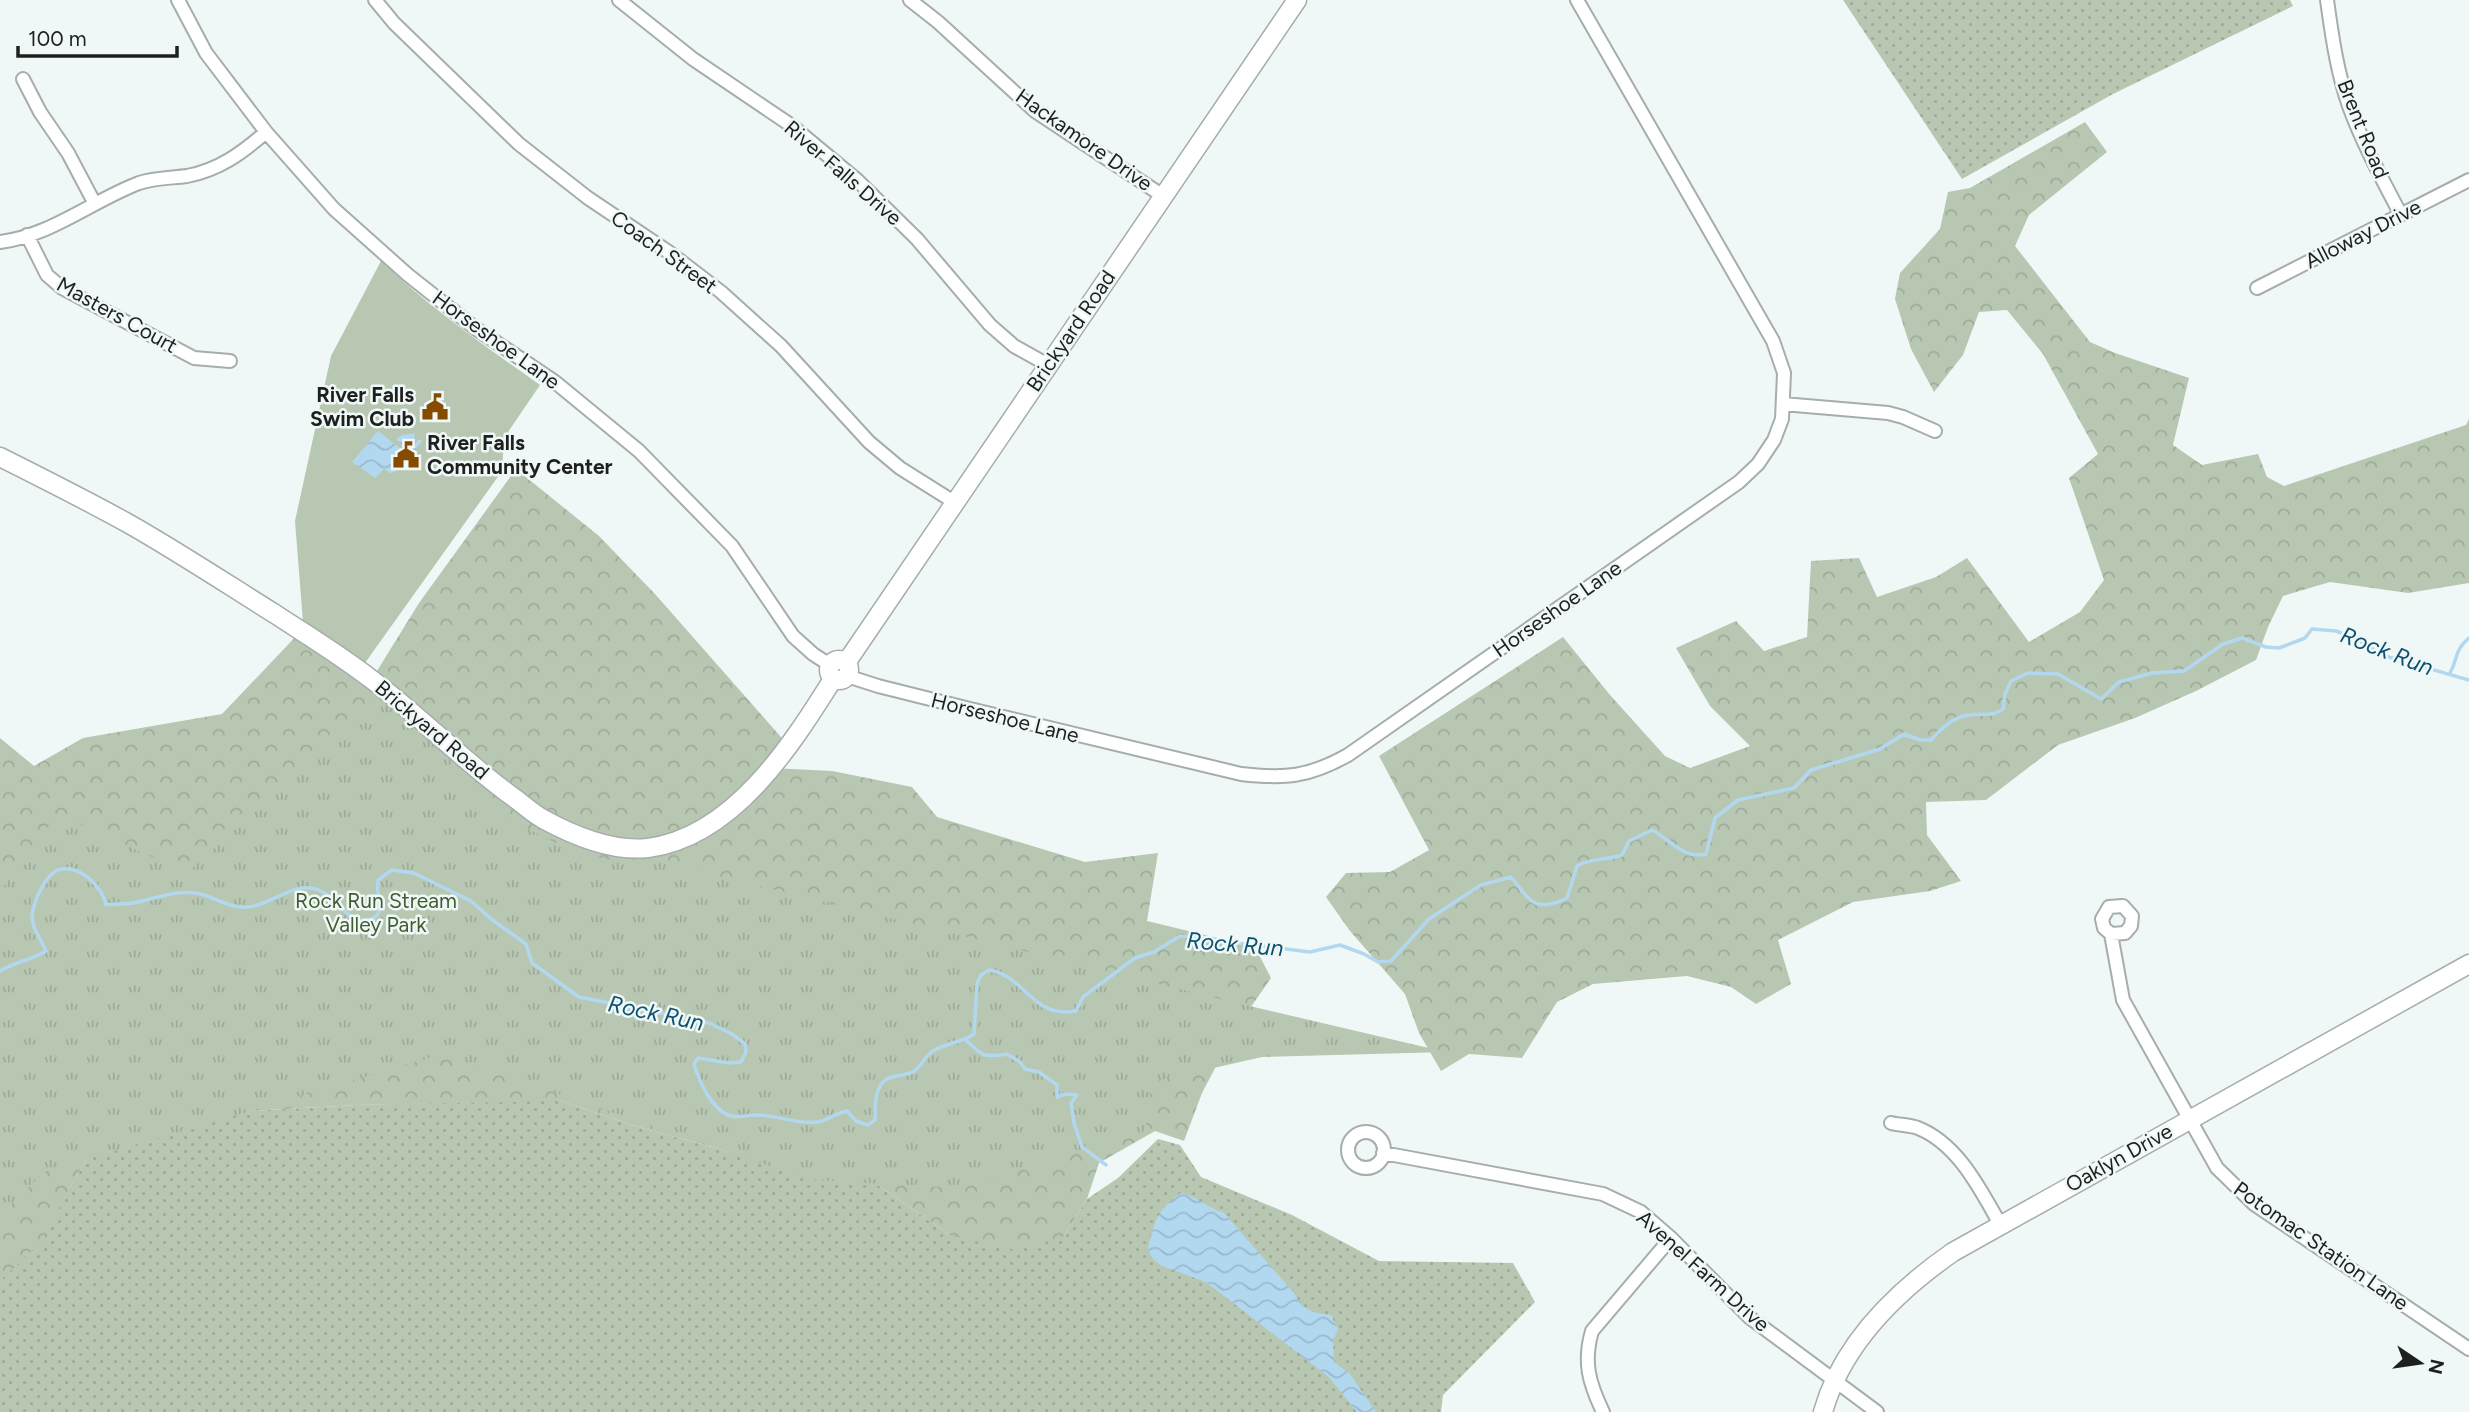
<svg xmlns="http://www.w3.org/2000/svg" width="2469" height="1412" font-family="Figtree,sans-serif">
<defs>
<pattern id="grass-dots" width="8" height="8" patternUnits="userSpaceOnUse" patternTransform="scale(1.75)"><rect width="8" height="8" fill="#b8c7b2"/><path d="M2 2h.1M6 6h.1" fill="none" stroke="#9eab99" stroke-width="1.8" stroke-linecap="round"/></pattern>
<pattern id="forest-crowns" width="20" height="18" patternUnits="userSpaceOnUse" patternTransform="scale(1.75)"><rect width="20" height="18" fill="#b8c7b2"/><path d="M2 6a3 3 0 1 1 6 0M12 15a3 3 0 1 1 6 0" fill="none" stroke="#9eab99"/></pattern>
<pattern id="park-tufts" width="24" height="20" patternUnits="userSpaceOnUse" patternTransform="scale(1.75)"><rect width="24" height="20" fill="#b8c7b2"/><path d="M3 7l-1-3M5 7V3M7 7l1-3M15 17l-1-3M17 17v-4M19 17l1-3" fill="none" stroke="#9eab99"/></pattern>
<pattern id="water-waves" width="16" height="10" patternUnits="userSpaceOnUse" patternTransform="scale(1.75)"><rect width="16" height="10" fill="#b2d8f0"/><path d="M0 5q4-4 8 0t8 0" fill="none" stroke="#99b9ce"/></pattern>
</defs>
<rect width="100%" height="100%" fill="#f0f8f7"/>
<path fill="url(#grass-dots)" d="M1843,0H2290L2293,6L2113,94L1962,179Z
M497,1101H561L635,1126L730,1152L861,1173L950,1235L1063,1237L1087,1199L1118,1178L1158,1139L1180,1145L1201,1177L1292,1215L1379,1261L1513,1263L1535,1302L1443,1395L1441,1412H0V1281L70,1187L92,1151L182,1115L356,1105Z"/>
<path fill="url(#forest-crowns)" d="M2085,122L2107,152L2029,215L2015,246L2090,342L2115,353L2189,378L2173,445L2202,465L2258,454L2267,477L2284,486L2466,425L2469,419V583L2408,593L2330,582L2283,596L2268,627L2256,660L2196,691L2135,718L2058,745L1986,800L1926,802L1927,835L1961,881L1930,891L1853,902L1778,940L1791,984L1756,1004L1731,987L1687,976L1593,984L1557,1002L1522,1058L1469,1054L1441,1071L1419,1033L1405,994L1350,931L1326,897L1346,873L1390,872L1429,850L1379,756L1563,637L1610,695L1665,756L1690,768L1750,746L1710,706L1676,648L1736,621L1764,651L1807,637L1811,561L1859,558L1877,597L1936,577L1967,558L2029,642L2080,612L2104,580L2069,478L2098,454L2043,354L2007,310L1979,312L1963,355L1934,392L1911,349L1895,299L1900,273L1940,229L1948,192L1970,188Z
M516,469L599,536L655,594L788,745L771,768L832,771L912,787L937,817L1085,862L1158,853L1147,921L1255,947L1271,978L1235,1030L1202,1093L1184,1141L1155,1131L1099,1163L1087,1199L1063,1237L1015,1250L950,1235L861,1173L730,1152L635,1126L561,1101L356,1105L182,1115L92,1151L70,1187L43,1240L0,1281V738L34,766L83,738L222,714L301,631L372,679L419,603Z"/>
<path fill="url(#park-tufts)" d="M384,696L457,757L446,769C491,808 546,847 605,859C624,862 641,858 659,860C680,861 703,872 722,877L1241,1004L1446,1052L1262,1057L1152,1082L1145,1131L962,1188L811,1180L442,1054L44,1172L0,1215V891L58,814L187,873Z"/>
<path fill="#b8c7b2" d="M381,261C430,308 485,346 540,385L504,438L502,471L365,663L303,622L295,521L331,356Z"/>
<path fill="url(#water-waves)" d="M378,431L405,452L406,450L396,439L402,435L415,433L413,446L419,439L422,441L411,456L408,454L395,472L390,473L384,469L375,478L352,462Z
M1181,1193C1198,1197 1208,1208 1224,1213L1294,1293C1303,1310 1312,1313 1331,1315L1338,1330L1333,1339L1334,1362L1350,1374L1376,1412H1357L1329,1377L1206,1282L1162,1266L1153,1259L1148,1250C1154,1221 1157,1210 1181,1193Z"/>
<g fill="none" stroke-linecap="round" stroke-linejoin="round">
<path stroke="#b2d8f0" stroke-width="3.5" d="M2450,673C2459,657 2453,652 2469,638
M0,971C15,962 31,960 46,951C41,939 32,929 32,916C33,903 45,875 58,870C79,863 103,887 106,905C114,904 124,904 133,903C155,899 173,890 196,893C214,896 229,909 248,907C273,905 294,880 319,890C335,897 343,912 357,921C391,920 375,904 378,880L392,870L414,873L471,901L491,919L526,944L532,963L579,997L709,1023L732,1034L745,1044L746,1052L741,1062L729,1063L698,1058L694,1064C699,1081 712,1111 731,1116C740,1118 748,1115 758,1115C778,1116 796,1124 817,1122C827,1121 836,1113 847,1111L856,1121L868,1125L875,1120C875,1108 874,1086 887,1079C895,1075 906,1076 914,1071C922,1066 925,1056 933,1051C946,1043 961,1043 974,1034L977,984L981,975L989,970C1026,976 1032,1019 1076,1011L1083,997L1135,958L1154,952L1180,936L1310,952L1340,945L1364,954L1378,962L1391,961L1429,919L1481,885L1511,877C1530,900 1534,914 1567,898L1577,866C1590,858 1607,860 1622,855L1629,841L1652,830C1671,840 1684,860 1706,854L1715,818L1738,800L1794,788L1811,770L1880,749L1904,734L1920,740H1931C1942,728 1953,717 1969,715C1982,713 1993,717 2003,709L2005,694L2011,681L2028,673L2058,674L2101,699L2119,682L2152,673L2184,671L2223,644L2242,638L2266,647L2279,648L2305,638L2312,629L2336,631L2357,639L2382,655L2469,680
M966,1040C982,1056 983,1058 1007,1054L1020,1062L1025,1069L1039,1072L1057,1085V1097L1066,1094L1077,1095L1071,1103L1074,1123L1082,1147L1106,1165"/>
<g stroke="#a6adac" stroke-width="16">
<path id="street" d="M178,0L206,53L266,132L334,209L408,275L475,328L555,382L639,451L732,546L793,636L813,654L830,665
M375,0L394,23L519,144L588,198L670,253L721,292L781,346L869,442L900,468L954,502
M619,0L693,59L792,126L857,180L917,239L990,325L1014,346L1048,365
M910,0L938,22L1035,111L1163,196
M2327,0C2332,36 2337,72 2349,106C2363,144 2382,179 2401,215
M23,79L40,112L68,153L95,204
M27,235L47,275L62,288L194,358L230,361
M0,242C50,236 92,201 139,183C153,178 171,178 187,176C219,170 242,153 266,132
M2257,288L2469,180
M1783,404L1888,413L1903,417L1935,431
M847,676L878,686L970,709L1241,774C1285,779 1309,777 1348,755L1739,482L1758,464L1774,440L1782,419L1784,373L1773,341L1577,0
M2111,934L2125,933L2131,926L2132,916L2123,906L2109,907L2102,919L2104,928L2111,934L2123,1000L2217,1168L2254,1204L2469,1349
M1891,1123C1899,1125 1910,1125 1918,1128C1958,1144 1980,1189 2000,1224
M1348 1150a18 18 0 1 1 36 0a18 18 0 1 1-36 0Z
M1383,1153L1603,1194L1641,1212L1671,1238L1749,1317L1877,1412
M1603,1412C1589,1383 1583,1362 1592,1331L1671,1238"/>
</g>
<g stroke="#a6adac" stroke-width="21">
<path id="secondary" d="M0,457C44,479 88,501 131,525C180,553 227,584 275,614C307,635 340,655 371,679C420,716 463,761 513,797C523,804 532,813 543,819C574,836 612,852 648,848C733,837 791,746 833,679
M829 670a10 10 0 1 1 20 0a10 10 0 1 1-20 0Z
M846,663L1297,0
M1823,1412C1842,1344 1897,1291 1953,1252L2469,964"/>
</g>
<use href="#street" stroke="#fff" stroke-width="12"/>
<use href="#secondary" stroke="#fff" stroke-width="18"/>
</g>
<defs>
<g id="civic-bare" transform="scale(2.1)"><path d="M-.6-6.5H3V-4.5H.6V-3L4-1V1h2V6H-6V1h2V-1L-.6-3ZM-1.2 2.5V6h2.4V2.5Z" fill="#864b01" stroke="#f0f8f7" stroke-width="2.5" paint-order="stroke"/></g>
</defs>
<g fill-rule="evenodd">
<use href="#civic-bare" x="435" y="407"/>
<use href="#civic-bare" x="406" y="455"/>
</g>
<g text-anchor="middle" stroke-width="5" stroke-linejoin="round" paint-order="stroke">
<g font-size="21" fill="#1e2020" stroke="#f0f8f7">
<text transform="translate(2363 129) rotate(68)" y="7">Brent Road</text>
<text transform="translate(1084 140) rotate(35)" y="7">Hackamore Drive</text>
<text transform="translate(843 173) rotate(41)" y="7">River Falls Drive</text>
<text transform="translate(2363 234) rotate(-27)" y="7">Alloway Drive</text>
<text transform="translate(664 252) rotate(36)" y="7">Coach Street</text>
<text transform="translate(117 315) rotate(29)" y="7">Masters Court</text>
<text transform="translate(1071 331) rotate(-56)" y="7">Brickyard Road</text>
<text transform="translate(496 340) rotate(36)" y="7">Horseshoe Lane</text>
<text transform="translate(1557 609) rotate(-35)" y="7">Horseshoe Lane</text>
<text transform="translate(1005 718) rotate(14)" y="7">Horseshoe Lane</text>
<text transform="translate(432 730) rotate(40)" y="7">Brickyard Road</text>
<text transform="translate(2119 1158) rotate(-29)" y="7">Oaklyn Drive</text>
<text transform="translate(2321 1246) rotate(35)" y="7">Potomac Station Lane</text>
<text transform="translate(1703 1271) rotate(42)" y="7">Avenel Farm Drive</text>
</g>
<g font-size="21" font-weight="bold" fill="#1e2020" stroke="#f0f8f7" text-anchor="end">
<text x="414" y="402">River Falls<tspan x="414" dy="24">Swim Club</tspan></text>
<text x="427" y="450" text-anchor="start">River Falls<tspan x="427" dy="24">Community Center</tspan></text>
</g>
<g font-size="21" fill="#3e5e2f" stroke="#f0f8f7">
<text x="376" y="908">Rock Run Stream<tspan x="376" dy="24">Valley Park</tspan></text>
</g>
<g font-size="23" font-style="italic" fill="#0e5171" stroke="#f0f8f7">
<text transform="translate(2387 651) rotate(21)" y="8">Rock Run</text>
<text transform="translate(1235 944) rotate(5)" y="8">Rock Run</text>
<text transform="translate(656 1013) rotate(12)" y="8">Rock Run</text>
</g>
</g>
<g transform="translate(2420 1363) rotate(103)" stroke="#f0f8f7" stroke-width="5" paint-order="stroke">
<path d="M0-5L12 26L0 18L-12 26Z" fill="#1e2020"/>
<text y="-10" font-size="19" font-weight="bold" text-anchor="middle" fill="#1e2020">N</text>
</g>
<path d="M18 46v10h159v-10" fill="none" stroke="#1e2020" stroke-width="3.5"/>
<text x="28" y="46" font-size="21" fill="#1e2020" stroke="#f0f8f7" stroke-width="5" paint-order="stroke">100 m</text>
</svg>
